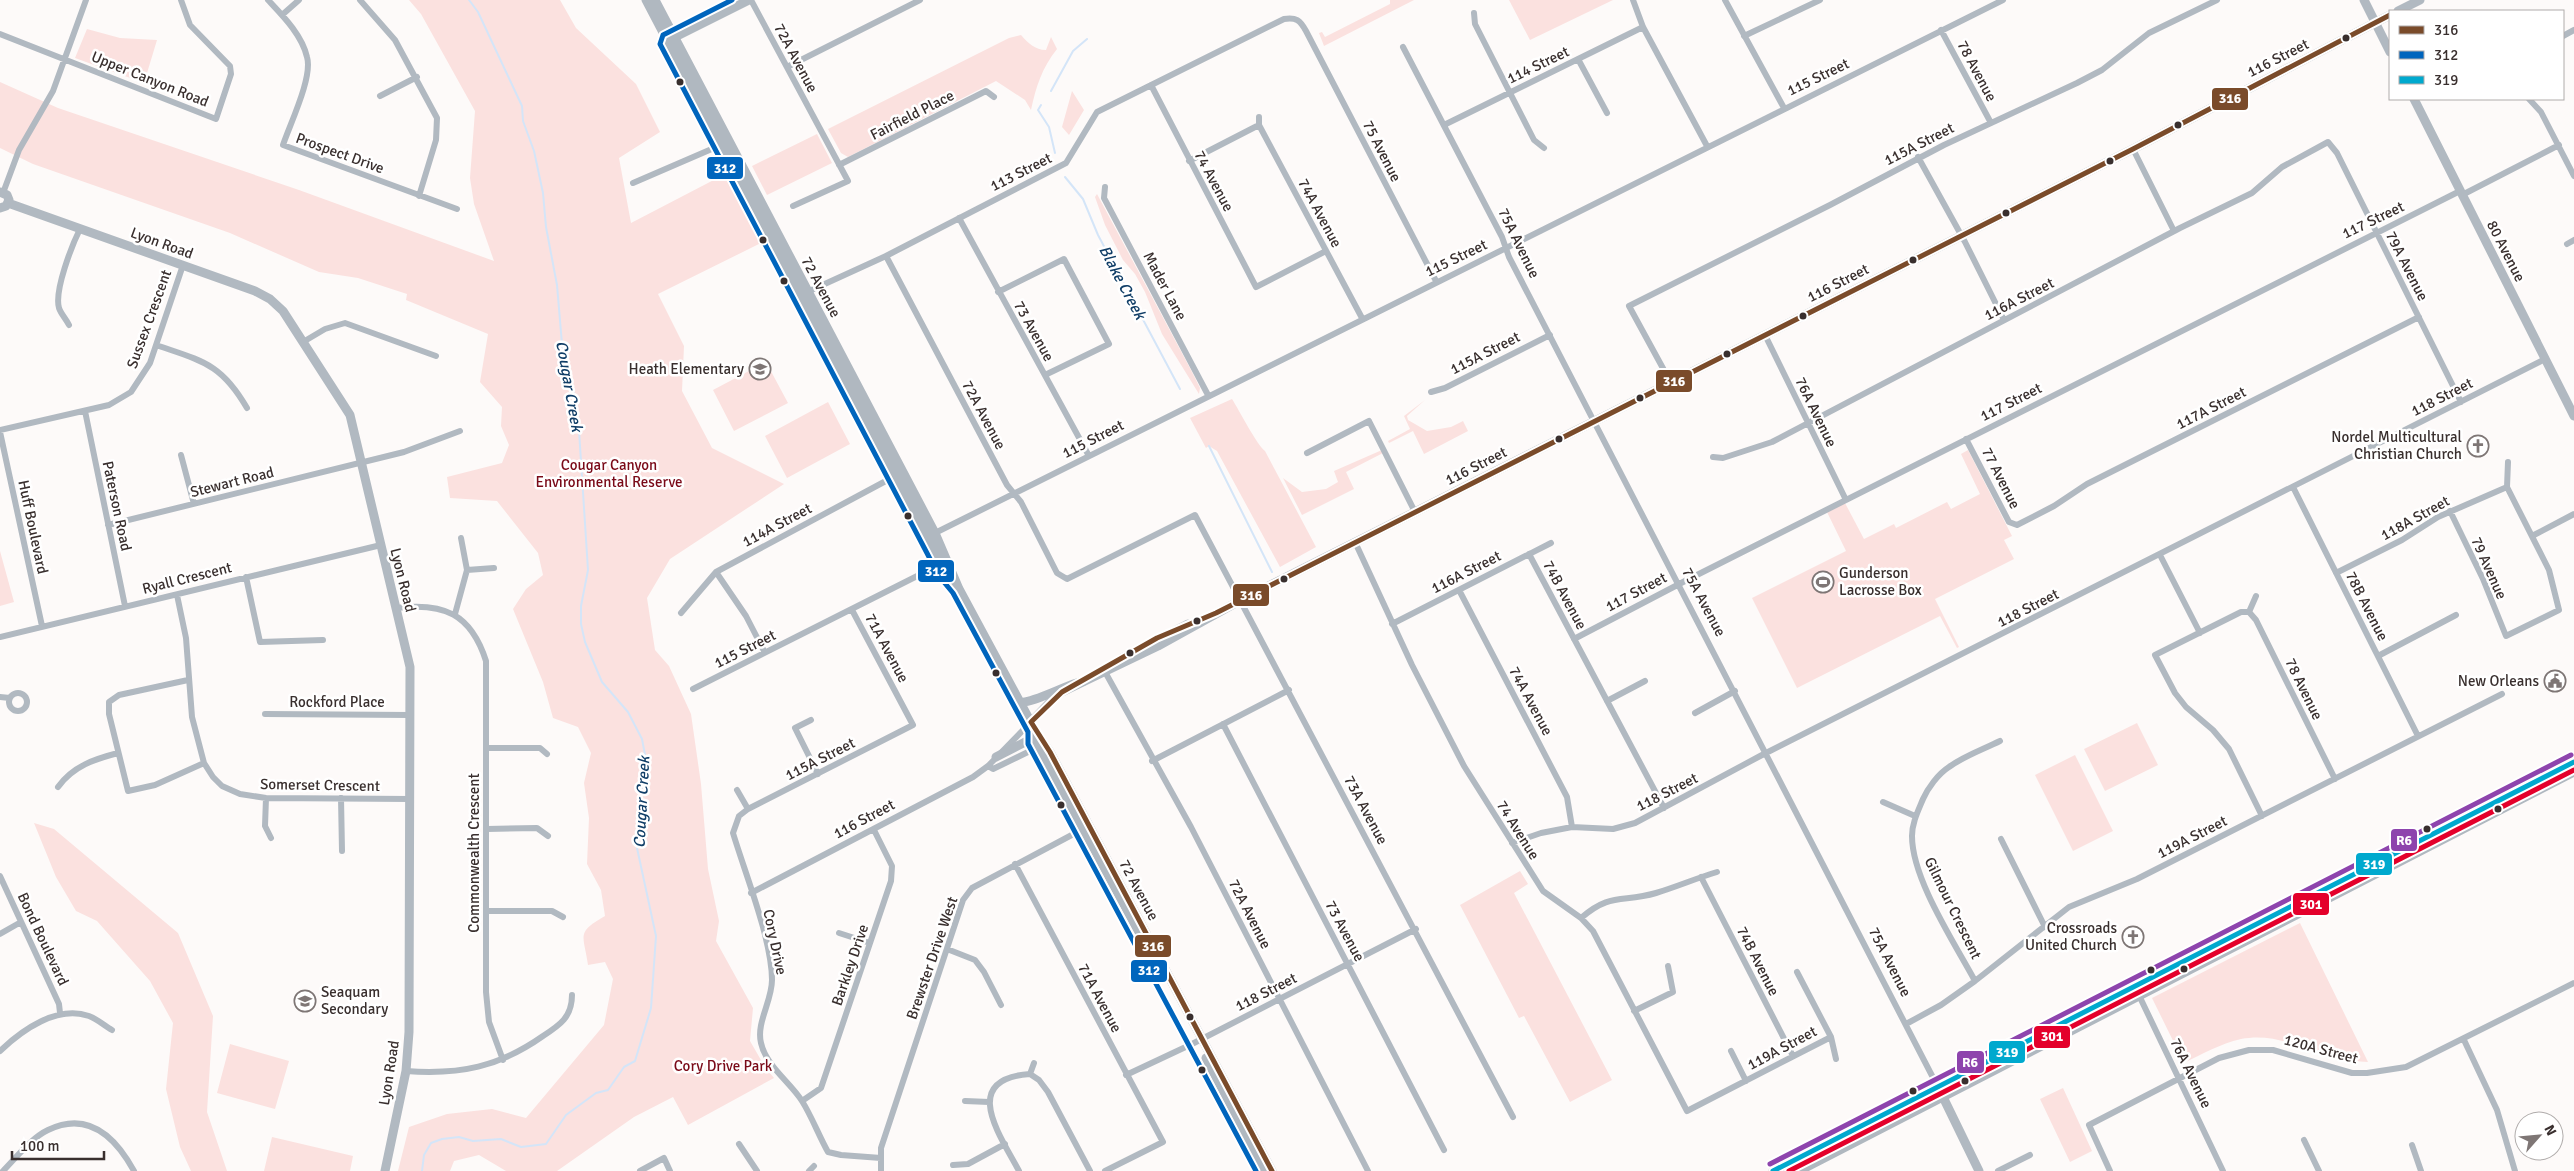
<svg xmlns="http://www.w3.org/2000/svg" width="2574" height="1171" font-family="Signika,sans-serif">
<rect width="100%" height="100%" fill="#fdfaf9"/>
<path fill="#fbe1df" d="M409,0H560L576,28L636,84L660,132L619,158L631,223L731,171L767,240L658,294L684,346L682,391L712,448L784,484L670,559L647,598L655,650L669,666L691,714L701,784L708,869L719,921L716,941L753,1008L750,1041L765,1067L774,1078L688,1125L673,1097L634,1117L557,1171H506L479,1155L454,1161L450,1171H398L409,1127L447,1114L492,1109L526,1118L604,1025L613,979L605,962L588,965C584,935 575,933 605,916L601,890L587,864L589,818L584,783L591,753L578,727L553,718L543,682L513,609L526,589L543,575L538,553L497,501L450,498L447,477L502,463L509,445L501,426L502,407L480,382L488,334L406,300L407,294L358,278L319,272L230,233L33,164L0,148V82L58,108L299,190L494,261L474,204L470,178L475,111L421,14Z
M1390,0H1414L1324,46L1319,33L1322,32L1325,37L1390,4Z
M1509,0H1613L1530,40Z
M87,29L120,38L157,40L144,83L75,58Z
M1021,35C1028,43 1035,50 1046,50L1051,37L1057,49C1042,68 1036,86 1031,110L1025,100L996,81L848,157L841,153L828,129L1009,38Z
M1072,91L1084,110L1069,135L1062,127Z
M817,134L832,163L767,195L752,166Z
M1097,194L1191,370L1200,388L1199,394L1162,334L1145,292L1135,274L1123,260L1105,225L1095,197Z
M766,362L788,403L734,431L713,390Z
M1232,399C1239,410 1257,445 1265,451L1316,547L1280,567L1217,451L1209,446L1206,448L1190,418Z
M1425,400L1407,416L1408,420L1427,431L1451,427L1463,421L1468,431L1424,454L1413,431L1389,443L1388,441L1410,429L1404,416Z
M828,402L850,444L787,478L765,436Z
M1382,450L1383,453L1346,472L1354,489L1302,515L1283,478L1302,492L1326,489L1338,482L1334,471Z
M1968,450L2012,536L2004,540L2014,559L1935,599L1959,647L1957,648L1940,616L1797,688L1752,598L1846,551L1827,512L1845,503L1864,539L1894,524L1896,528L1947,502L1951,509L1980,494L1961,454Z
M0,551L14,602L0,606Z
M2137,723L2158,765L2105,791L2084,749Z
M2075,755L2113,831L2073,851L2035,775Z
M34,823L54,829L178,933L213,1016L207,1112L227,1171H191L180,1147L166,1089L173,1023L150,981L97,921L76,911L56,877Z
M1520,871L1528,884L1514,893L1612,1080L1570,1102L1524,1016L1519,1018L1460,905Z
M2300,923L2368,1062C2358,1061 2347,1061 2337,1058C2305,1050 2276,1032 2241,1039C2220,1044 2202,1054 2184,1063L2152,998Z
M230,1044L289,1061L275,1109L217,1093Z
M2063,1088L2092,1151L2070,1162L2040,1099Z
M272,1137L353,1156L350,1171H264Z"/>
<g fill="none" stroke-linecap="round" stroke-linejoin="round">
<path stroke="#d4e5f8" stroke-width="2" d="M1051,91L1073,51L1087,39
M1041,105L1038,110L1049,127L1055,153
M1065,177L1083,199L1098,235L1180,389
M1209,446L1272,572
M422,1171L424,1155L431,1143L442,1139L459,1137L473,1141L501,1139L521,1147L546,1144L566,1115L596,1093L608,1090L624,1067L635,1061L651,1008L656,936L637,848V816L646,760L642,739L628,712L602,682L585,642L581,624V606L588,570L578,415L572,384L563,356L557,285L546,227L543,193L534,151L523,121L522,106L478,12L469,0"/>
<path stroke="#b1b9c1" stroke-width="6" d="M268,0C283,16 302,35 307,57C313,77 290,124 283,145L457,209
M360,0L395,40L437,118L436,140L419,196
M751,0L848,181L793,206
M1633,0L1643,27L1707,146
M1725,0L1784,108
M1474,13L1475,24L1534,140L1544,148
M282,15L299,0
M1941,30L1991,123
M0,34L216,119L231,74L230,66L190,25L181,0
M1744,36L1820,0
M2563,36L2574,30
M1403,47L1502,237L1509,257L1943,1097
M1578,59L1607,113
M787,67L920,0
M1151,85L1256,287L1326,251
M380,96L417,77
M2529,99L2541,112L2574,176
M1259,117V125L1362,318
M1444,125L1643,27
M2133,149L2174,231
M1918,157L1965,242L2004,320
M1189,161L1259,125
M839,165L986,91L994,97
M633,183L721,145
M1105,187L1104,198L1208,395
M3,193L19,150L53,91L86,0
M2462,195L2559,145
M959,218L1089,456
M2567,244L2574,240
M886,256L1007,485L1021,502L1057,573L1067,579L1195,515L1513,1117
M998,292L1064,259L1109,344L1045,375
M805,293L886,256L1066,163L1097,112L1284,19C1296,17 1300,20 1306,31L1436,281
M69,325C66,319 61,314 59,308C54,291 72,245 80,229
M1765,335L1846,500
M303,342L325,329L345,323L436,356
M156,345C202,361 221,363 247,408
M1671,383L1629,306L1830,205L1944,145L2077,83L2102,70L2149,33L2217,0
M1431,392L1445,388L1550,335
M85,411L125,606
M0,430L109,405L131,392L150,363L183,265
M0,432L42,626
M1966,439L2009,522L2017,525L2054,506L2087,484L2419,317
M1307,453L1369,421L1415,512
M181,455L194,504
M1713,457L1723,458L1772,442L2180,228L2252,193L2282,167L2328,142L2337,153L2461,402
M2293,487L2418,736
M2450,511L2483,579L2506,636L2559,610L2549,570L2507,487L2508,462
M921,524L935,533L2003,0
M108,525L404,452L460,431
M2532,536L2574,514
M1355,542L1412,665L1464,766L1543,891L1581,918L1593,931L1687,1111L1831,1037
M1529,554L1664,808
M2160,555L2200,633
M467,570L494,568
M716,572L746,616L764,651
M2336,573L2402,540L2438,517L2507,487
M246,577L260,642L323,640
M1459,590L1567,797L1572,827
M177,595L186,638L192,717L204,763L213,777L222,786L240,794L266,798L410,799
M396,608C444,602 471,614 486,661V992L489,1022L503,1060
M852,610L913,725L748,809L739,816L733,833C745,873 772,940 772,980C772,1001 756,1023 761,1043C766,1066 790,1082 802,1101C812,1117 819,1136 828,1152L841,1155L881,1158
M2249,612H2241L2155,655L2175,693L2186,707L2213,730L2229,749L2262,816
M2249,612L2256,620L2335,779
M2249,612L2256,596
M681,613L716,572L897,475
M455,614L467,570L461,538
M1392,624L1551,543
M0,637L381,545
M1574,639L1685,581L2460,191
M2378,656L2456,615
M1104,670L1191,827L1368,1171
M188,680L119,695L109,702V714L128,791L155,785L204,763
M693,689L941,564
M9 702a9 9 0 1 1 18 0a9 9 0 1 1-18 0Z
M0,697L10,698
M1607,701L1645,681
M1695,713L1735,691
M265,714L410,715
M811,720L795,728L818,774
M1223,724L1444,1150
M488,748H540L547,754
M1152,761L1289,690
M988,766L993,769L1030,751
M58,787C73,766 95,759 118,753
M737,790L748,809
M266,798L265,826L271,838
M341,798L342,851
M1883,802L1915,816
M487,829L537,828L548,836
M2001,839L2045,927
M1512,843L1541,833L1572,827L1613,829L1635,823L1762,755L2545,359
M1015,864L1163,1142L1105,1171
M0,876L59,1004L60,1013
M1701,877L1793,1056
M751,893L973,777L988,766L1031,722
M487,911H552L563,917
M1581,918C1611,892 1622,903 1656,893C1676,887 1697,878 1717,872
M839,933L870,943
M0,934L21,922
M947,949L975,960L984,972L1001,1005
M1797,972L1831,1037L1836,1059
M1975,981C1954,942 1912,879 1912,836C1912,823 1918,811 1923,799C1928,788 1938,774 1949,767C1964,756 1984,749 2000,741
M2135,987L2223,1171
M1634,1011L1673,992L1668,966
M1906,1024L1941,1005L1975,981L2069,907L2137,879L2502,694
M2464,1040L2497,1110L2515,1171
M0,1051C22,1030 57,1005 89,1016C97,1019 105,1026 112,1030
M1731,1051L1746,1081
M406,1071C460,1075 499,1067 543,1036C560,1025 572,1017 572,995
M1030,1074L1034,1063
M1126,1075L1192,1044L1416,929
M802,1101L821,1088L891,881L892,866L874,830
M965,1101L989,1102
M2304,1140L2319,1171
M739,1144L757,1171
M2412,1145L2421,1171
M953,1165L968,1164L1005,1144
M3,1171C16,1158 31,1138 48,1130C89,1110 116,1138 134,1171
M640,1171L664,1158L670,1171
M809,1171L814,1166
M881,1171V1148L963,900L972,888L1083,829
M1019,1171C1000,1135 959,1079 1030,1074L1039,1080L1048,1092L1090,1171
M1998,1171L2030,1155
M2110,1171L2089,1125L2219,1058L2249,1050H2273L2352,1073H2367L2406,1067L2574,983"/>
<path stroke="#b1b9c1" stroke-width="9" d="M2364,0L2390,52
M2398,11L2420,0
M669,40L749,0
M2414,99L2574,416
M0,192L7,195L9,200L6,206L0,208
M8,203L255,291L270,299L283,311L350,415L410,667L409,1032L406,1071L385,1171
M1122,658L1188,624
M1031,722L1053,699L1062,692L1158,646L1241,600L2133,149L2390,15
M1943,1097L1979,1171"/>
<path stroke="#b0b8c0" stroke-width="9" d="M646,0L946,573L954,583
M655,0L935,533L959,589L1035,730L1050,752L1272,1171
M1021,702C1031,704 1068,684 1084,681
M1035,730V740L1139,932
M996,757L1029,740H1035
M1206,1058L1265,1171
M1773,1171L2574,762
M1799,1171L2574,772"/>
<g stroke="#fff" stroke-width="9">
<path id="bus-1" d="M1031,722L1062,692L1157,638L1216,613L2133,149L2390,15
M1031,722L1050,752L1272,1171"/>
</g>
<g stroke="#fff" stroke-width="9">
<path id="bus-2" d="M732,0L663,35L660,44L939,576L953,593L1028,732V744L1256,1171"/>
</g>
<g stroke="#fff" stroke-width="9">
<path id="bus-3" d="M1773,1171L2574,762"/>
</g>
<g stroke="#fff" stroke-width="9">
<path id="bus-4" d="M1789,1171L2574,770"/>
</g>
<g stroke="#fff" stroke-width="9">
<path id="bus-5" d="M1770,1164L2571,755"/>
</g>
<use href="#bus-1" stroke="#7a4b2a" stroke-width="5"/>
<use href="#bus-2" stroke="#0065bd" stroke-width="5"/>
<use href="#bus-3" stroke="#00a9ce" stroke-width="5"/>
<use href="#bus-4" stroke="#e4002b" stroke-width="5"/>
<use href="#bus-5" stroke="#8e44ad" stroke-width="5"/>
</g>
<defs>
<g id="school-ring" transform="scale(1.125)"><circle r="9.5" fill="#fff" stroke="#7e7675" stroke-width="1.5"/><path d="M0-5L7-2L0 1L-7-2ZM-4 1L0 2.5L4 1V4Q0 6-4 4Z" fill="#7e7675"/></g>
<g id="church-ring" transform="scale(1.125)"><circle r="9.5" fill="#fff" stroke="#7e7675" stroke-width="1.5"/><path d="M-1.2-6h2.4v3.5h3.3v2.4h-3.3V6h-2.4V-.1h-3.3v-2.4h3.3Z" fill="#7e7675"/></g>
<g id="stadium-ring" transform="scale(1.125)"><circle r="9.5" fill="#fff" stroke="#7e7675" stroke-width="1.5"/><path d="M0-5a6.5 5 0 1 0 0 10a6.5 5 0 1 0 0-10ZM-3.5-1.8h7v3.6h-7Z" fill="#7e7675"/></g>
<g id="civic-ring" transform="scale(1.125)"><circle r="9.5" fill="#fff" stroke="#7e7675" stroke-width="1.5"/><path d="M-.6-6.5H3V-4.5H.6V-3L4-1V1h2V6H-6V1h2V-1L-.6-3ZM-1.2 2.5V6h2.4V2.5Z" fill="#7e7675"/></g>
</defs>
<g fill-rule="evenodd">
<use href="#school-ring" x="760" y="369"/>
<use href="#church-ring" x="2478" y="446"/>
<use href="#stadium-ring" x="1823" y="582"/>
<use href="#civic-ring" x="2555" y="681"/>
<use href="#church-ring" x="2133" y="937"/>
<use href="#school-ring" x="305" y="1001"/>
</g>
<g fill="#392f2e" stroke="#fff" stroke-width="2">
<circle cx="2346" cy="38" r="4.5"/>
<circle cx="680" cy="82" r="4.5"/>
<circle cx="2178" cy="125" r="4.5"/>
<circle cx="2110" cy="161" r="4.5"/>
<circle cx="2006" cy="213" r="4.5"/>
<circle cx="763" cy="240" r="4.5"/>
<circle cx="1913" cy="260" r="4.5"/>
<circle cx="784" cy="281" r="4.5"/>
<circle cx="1803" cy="316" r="4.5"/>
<circle cx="1727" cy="354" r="4.5"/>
<circle cx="1640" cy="398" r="4.5"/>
<circle cx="1559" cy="439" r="4.5"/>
<circle cx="908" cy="516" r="4.5"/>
<circle cx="1284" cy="579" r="4.5"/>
<circle cx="1197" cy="621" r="4.5"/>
<circle cx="1130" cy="653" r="4.5"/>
<circle cx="996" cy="673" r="4.5"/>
<circle cx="1061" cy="805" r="4.5"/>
<circle cx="2498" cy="809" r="4.5"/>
<circle cx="2427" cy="829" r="4.5"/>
<circle cx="2184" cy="969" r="4.5"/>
<circle cx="2151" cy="970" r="4.5"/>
<circle cx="1190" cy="1017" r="4.5"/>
<circle cx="1202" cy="1070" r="4.5"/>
<circle cx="1965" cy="1081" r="4.5"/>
<circle cx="1913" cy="1091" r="4.5"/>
</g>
<g text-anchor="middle" stroke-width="5" stroke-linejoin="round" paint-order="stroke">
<g font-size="15" fill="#392f2e" stroke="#fff">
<text transform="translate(796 58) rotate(62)" y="5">72A Avenue</text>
<text transform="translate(2278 58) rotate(-27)" y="5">116 Street</text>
<text transform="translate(1538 65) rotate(-26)" y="5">114 Street</text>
<text transform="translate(1977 71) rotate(62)" y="5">78 Avenue</text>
<text transform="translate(1818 77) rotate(-26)" y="5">115 Street</text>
<text transform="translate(150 79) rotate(22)" y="5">Upper Canyon Road</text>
<text transform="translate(912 115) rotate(-27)" y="5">Fairfield Place</text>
<text transform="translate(1919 144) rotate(-27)" y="5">115A Street</text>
<text transform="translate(1382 151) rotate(63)" y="5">75 Avenue</text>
<text transform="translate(340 153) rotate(20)" y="5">Prospect Drive</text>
<text transform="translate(1021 172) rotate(-27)" y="5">113 Street</text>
<text transform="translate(1214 181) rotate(62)" y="5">74 Avenue</text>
<text transform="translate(1320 213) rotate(62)" y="5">74A Avenue</text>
<text transform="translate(2373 220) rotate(-26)" y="5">117 Street</text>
<text transform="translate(162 243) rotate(20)" y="5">Lyon Road</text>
<text transform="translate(1519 243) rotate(64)" y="5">75A Avenue</text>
<text transform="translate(2506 251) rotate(63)" y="5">80 Avenue</text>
<text transform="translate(1456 258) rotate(-26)" y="5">115 Street</text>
<text transform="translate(2407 266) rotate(63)" y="5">79A Avenue</text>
<text transform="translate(1838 283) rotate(-27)" y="5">116 Street</text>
<text transform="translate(1165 286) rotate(62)" y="5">Mader Lane</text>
<text transform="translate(821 287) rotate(62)" y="5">72 Avenue</text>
<text transform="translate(2019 299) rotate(-27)" y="5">116A Street</text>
<text transform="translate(149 319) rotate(-70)" y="5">Sussex Crescent</text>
<text transform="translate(1034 331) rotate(61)" y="5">73 Avenue</text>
<text transform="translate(1485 353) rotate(-27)" y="5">115A Street</text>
<text transform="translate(2442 397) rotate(-27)" y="5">118 Street</text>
<text transform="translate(2011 402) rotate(-27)" y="5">117 Street</text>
<text transform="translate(2211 408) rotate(-27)" y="5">117A Street</text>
<text transform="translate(1816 412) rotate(64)" y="5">76A Avenue</text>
<text transform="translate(984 415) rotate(62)" y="5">72A Avenue</text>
<text transform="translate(1093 439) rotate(-27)" y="5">115 Street</text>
<text transform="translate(1476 466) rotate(-27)" y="5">116 Street</text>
<text transform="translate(2001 478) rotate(63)" y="5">77 Avenue</text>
<text transform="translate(232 482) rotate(-14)" y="5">Stewart Road</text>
<text transform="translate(117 506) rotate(78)" y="5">Paterson Road</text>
<text transform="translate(2415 518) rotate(-29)" y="5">118A Street</text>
<text transform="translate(777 525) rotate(-28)" y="5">114A Street</text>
<text transform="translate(33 527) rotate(78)" y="5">Huff Boulevard</text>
<text transform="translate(2489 568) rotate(66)" y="5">79 Avenue</text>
<text transform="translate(1466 572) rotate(-27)" y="5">116A Street</text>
<text transform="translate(187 578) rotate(-14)" y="5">Ryall Crescent</text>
<text transform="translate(403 580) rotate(76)" y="5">Lyon Road</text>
<text transform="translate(1636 592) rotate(-28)" y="5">117 Street</text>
<text transform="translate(1565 595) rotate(62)" y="5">74B Avenue</text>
<text transform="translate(1704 602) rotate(62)" y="5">75A Avenue</text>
<text transform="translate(2367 606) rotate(63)" y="5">78B Avenue</text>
<text transform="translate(2028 608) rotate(-27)" y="5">118 Street</text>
<text transform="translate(887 648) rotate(62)" y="5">71A Avenue</text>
<text transform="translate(745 649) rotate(-27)" y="5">115 Street</text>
<text transform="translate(2304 689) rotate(64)" y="5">78 Avenue</text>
<text transform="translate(1531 701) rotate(62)" y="5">74A Avenue</text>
<text x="337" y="707">Rockford Place</text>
<text transform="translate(820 759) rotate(-27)" y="5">115A Street</text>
<text transform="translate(320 785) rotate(1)" y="5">Somerset Crescent</text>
<text transform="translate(1667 792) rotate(-27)" y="5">118 Street</text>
<text transform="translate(1366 810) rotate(62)" y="5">73A Avenue</text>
<text transform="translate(864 819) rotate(-28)" y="5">116 Street</text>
<text transform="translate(1518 830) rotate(58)" y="5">74 Avenue</text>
<text transform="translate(2192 837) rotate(-27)" y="5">119A Street</text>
<text transform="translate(474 853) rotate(-90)" y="5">Commonwealth Crescent</text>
<text transform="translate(1139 890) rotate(62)" y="5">72 Avenue</text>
<text transform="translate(1953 908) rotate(64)" y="5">Gilmour Crescent</text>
<text transform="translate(1250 914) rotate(63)" y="5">72A Avenue</text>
<text transform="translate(1345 931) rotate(62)" y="5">73 Avenue</text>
<text transform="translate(43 939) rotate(65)" y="5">Bond Boulevard</text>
<text transform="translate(775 942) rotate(78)" y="5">Cory Drive</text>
<text transform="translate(932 958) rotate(-71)" y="5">Brewster Drive West</text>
<text transform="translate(1758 961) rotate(63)" y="5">74B Avenue</text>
<text transform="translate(1890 962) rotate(63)" y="5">75A Avenue</text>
<text transform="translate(850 965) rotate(-71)" y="5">Barkley Drive</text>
<text transform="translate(1266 992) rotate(-27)" y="5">118 Street</text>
<text transform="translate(1100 998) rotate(62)" y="5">71A Avenue</text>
<text transform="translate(1782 1048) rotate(-28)" y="5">119A Street</text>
<text transform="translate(2321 1049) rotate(15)" y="5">120A Street</text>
<text transform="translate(389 1073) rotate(-81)" y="5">Lyon Road</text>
<text transform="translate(2191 1073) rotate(64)" y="5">76A Avenue</text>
</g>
<g font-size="15" fill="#392f2e" stroke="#fff" text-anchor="end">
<text x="744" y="374">Heath Elementary</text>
<text x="2462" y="442">Nordel Multicultural<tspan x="2462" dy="17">Christian Church</tspan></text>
<text x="1839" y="578" text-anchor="start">Gunderson<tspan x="1839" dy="17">Lacrosse Box</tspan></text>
<text x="2539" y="686">New Orleans</text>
<text x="2117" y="933">Crossroads<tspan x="2117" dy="17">United Church</tspan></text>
<text x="321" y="997" text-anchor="start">Seaquam<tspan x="321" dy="17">Secondary</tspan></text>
</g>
<g font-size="15" fill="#7a0a18" stroke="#fff">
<text x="609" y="470">Cougar Canyon<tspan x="609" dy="17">Environmental Reserve</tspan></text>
<text x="723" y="1071">Cory Drive Park</text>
</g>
<g font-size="16" font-style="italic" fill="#113e67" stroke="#fff">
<text transform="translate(1123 282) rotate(62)" y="6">Blake Creek</text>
<text transform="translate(570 386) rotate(80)" y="6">Cougar Creek</text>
<text transform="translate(641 802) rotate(-87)" y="6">Cougar Creek</text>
</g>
</g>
<g stroke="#fff" stroke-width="2">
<rect x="2211" y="87" width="38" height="24" rx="5" fill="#7a4b2a"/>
<rect x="706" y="156" width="38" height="24" rx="5" fill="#0065bd"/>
<rect x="1655" y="369" width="38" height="24" rx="5" fill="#7a4b2a"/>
<rect x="917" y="559" width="38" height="24" rx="5" fill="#0065bd"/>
<rect x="1232" y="583" width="38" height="24" rx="5" fill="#7a4b2a"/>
<rect x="2390" y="828" width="28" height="24" rx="5" fill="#8e44ad"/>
<rect x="2355" y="852" width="38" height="24" rx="5" fill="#00a9ce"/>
<rect x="2292" y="892" width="38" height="24" rx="5" fill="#e4002b"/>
<rect x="1134" y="934" width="38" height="24" rx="5" fill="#7a4b2a"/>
<rect x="1130" y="959" width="38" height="24" rx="5" fill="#0065bd"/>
<rect x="2033" y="1025" width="38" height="24" rx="5" fill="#e4002b"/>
<rect x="1988" y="1040" width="38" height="24" rx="5" fill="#00a9ce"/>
<rect x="1956" y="1050" width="29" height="24" rx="5" fill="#8e44ad"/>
</g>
<g font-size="14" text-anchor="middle" font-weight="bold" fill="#fff">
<text x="2230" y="103">316</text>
<text x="725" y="173">312</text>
<text x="1674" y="386">316</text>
<text x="936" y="576">312</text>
<text x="1251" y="600">316</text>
<text x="2404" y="845">R6</text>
<text x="2374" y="869">319</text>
<text x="2311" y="909">301</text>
<text x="1153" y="951">316</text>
<text x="1149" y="975">312</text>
<text x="2052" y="1041">301</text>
<text x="2007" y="1057">319</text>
<text x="1970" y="1067">R6</text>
</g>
<rect x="2389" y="10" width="175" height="90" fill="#ffffff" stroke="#b0acab"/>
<rect x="2399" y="26" width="25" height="8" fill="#7a4b2a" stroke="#b0acab"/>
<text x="2434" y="35" font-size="15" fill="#392f2e">316</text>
<rect x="2399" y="51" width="25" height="8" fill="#0065bd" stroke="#b0acab"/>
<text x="2434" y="60" font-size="15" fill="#392f2e">312</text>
<rect x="2399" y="76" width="25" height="8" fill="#00a9ce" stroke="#b0acab"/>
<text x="2434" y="85" font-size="15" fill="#392f2e">319</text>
<g transform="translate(2539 1136) rotate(63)"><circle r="24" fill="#ffffff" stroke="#b0acab"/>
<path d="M0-4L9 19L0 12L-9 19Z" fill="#7e7675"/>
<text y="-8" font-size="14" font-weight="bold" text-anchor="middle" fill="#392f2e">N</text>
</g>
<path d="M12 1151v8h92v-8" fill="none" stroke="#392f2e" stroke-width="2.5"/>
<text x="20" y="1151" font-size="15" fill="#392f2e" stroke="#ffffff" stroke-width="4" paint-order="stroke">100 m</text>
</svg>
